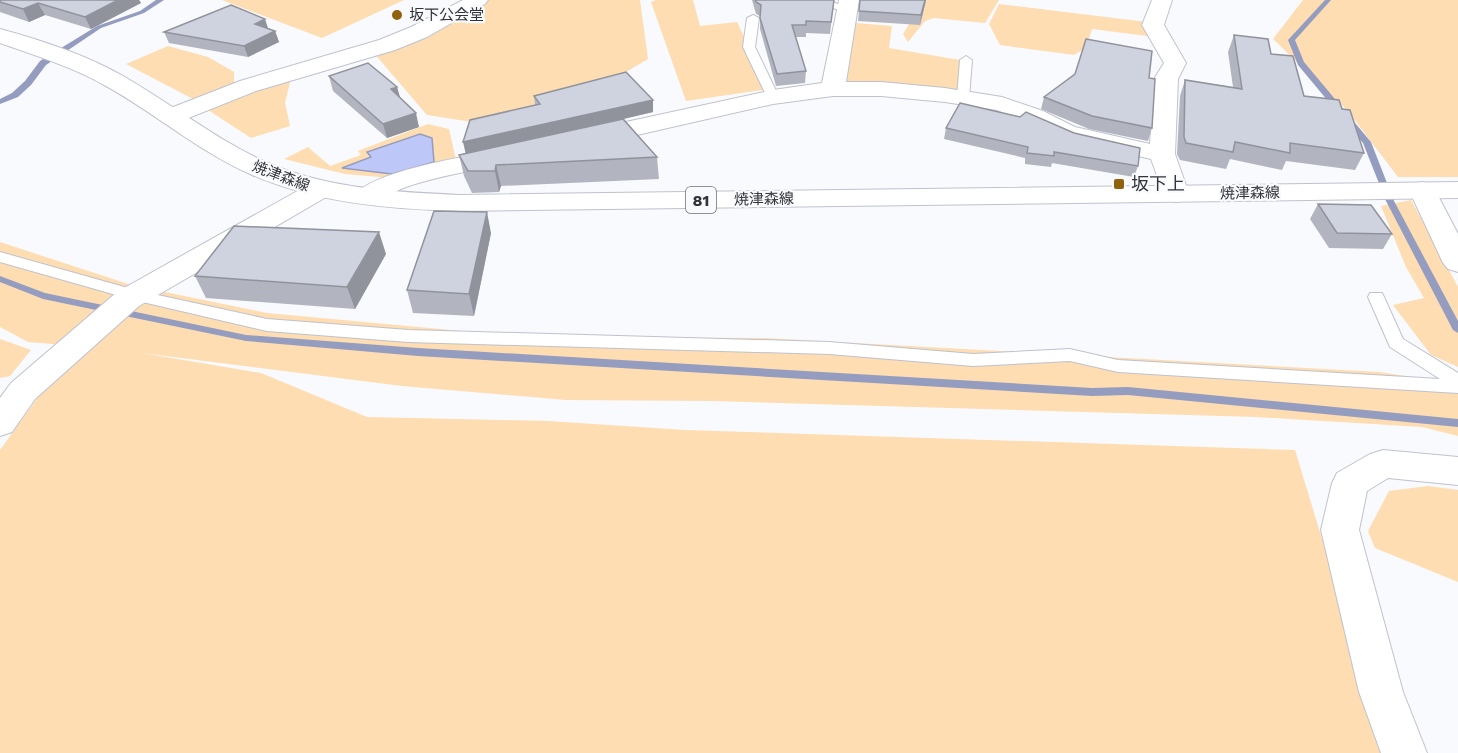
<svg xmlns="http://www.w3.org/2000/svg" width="1458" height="753" font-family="'Work Sans','Noto Sans JP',sans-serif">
<rect width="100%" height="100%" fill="#f9fafd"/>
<path fill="#fdddb1" d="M222,0H404L322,38Z
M486,0H640L648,59L587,95L485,124L427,115L373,52Z
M656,0H693L700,26L737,22L769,89L686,101L651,2Z
M924,0H999L985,23L934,18L925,21L908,42L903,34Z
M1303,0H1458V177H1398L1347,110L1273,39Z
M999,4L1147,22V36L1092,29L1086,48L1074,55L1000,45L989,24Z
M856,23L892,26L889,48L960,60L959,92L843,85Z
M168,46L208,57L234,72V85L193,99L126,64Z
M291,78L285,103L290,126L251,138L205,108Z
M428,124L449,129L456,160L391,178L345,174L284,159L308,147L330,166L361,155L358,151Z
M1411,200L1458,287V367L1431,355L1393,305L1424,298L1406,267L1381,206Z
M0,242L131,285L267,313L525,337L764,338L1379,372L1433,380L1458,389V436L1422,427L1256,417L714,401L566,400L402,386L142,353L261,373L367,417L548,421L685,430L1295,450L1387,753H0V450L41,393L90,347L28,342L0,327Z
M0,339L31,350L10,376L0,378Z
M1428,486L1458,490V582L1375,548L1368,531L1389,491Z"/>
<path fill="#bdc8f9" stroke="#949cbf" stroke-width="1.5" d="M420,134L432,138L434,162L392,174L342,168L371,157L367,152Z"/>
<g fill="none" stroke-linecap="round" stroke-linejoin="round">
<path fill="#949cbf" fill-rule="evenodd" d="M156,0H164L144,13L101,28L46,65L31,85L18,97L0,104V99L12,93L25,81L40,61L97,26L140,11Z
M1325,0H1331L1295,40L1304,62L1371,142L1394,201L1458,321V333L1453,330L1386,201L1363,143L1298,65L1288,40Z
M0,276L45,293L246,335L418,348L1092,388L1128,387L1458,419V427L1128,395L1092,396L418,356L246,341L43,299L0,282Z"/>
<g stroke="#bfc2ce" stroke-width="2">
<path id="service" d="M811,0H828L853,10L847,13Z
M753,15L759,18L755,47L779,97L778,100H768L767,97L743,47L747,18Z
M966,56L972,60L969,98L963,102L957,98L960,60Z
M0,252L135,290L267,319L408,330L829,342L973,354L1070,349L1118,360L1440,379L1390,347L1368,297L1370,293H1382L1384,297L1403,339L1458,373V393L1118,372L1070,361L973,366L829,354L408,342L267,331L134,300L0,262Z"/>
</g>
<g stroke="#bfc2ce" stroke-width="2">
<path id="minor" d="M463,0H488L485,4L427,37L395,50L256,91L181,121L172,123L163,121L160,116L163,111L240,81L379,40L411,27Z
M839,0H859L846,82H881L945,88L1002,97L1043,111L1075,127L1150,144L1154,79L1164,63L1142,25L1152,0H1172L1164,25L1186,63L1178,79L1175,154L1189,194L1186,200L1176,202L1166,200L1151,159L1057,137L997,110L945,102L881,96H833L773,104L589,146L580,143L576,138L580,133L589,130L773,90L822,83Z
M506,148L515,151L519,156L515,161C479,170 440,175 406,187C388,193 378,207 358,202L354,196C372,170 473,156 506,148Z
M319,182L328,184L332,190L328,196L139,306L35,399L12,432L0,436V398L11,383L117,292L310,184Z
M1422,182L1431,184L1435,190L1458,234V272L1448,269L1443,263L1409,190L1413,184Z
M1383,450L1458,457V485L1388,478L1367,491L1359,530L1403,692L1427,753H1381L1359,692L1321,530L1332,483L1337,473L1370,454Z"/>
</g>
<g stroke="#bfc2ce" stroke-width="2">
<path id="primary" d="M0,29C41,40 86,55 123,76C172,104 216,140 268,163C329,189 395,192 460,195L1458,182V198L460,211C388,209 316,203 250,174C198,151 155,113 106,86C73,67 36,56 0,43Z"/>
</g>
<use href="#service" fill="#fff" fill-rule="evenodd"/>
<use href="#minor" fill="#fff" fill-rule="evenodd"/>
<use href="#primary" fill="#fff" fill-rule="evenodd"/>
</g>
<path fill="#b2b5c0" d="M0,0H139L141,3L91,29L45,15L29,22L0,12Z
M752,0H834L830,34L806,33V37H795L806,71L805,83L776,86L760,29V16L756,14Z
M860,0H926L920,25L858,21Z
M268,28L275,31L279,42L248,57L169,43L164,32Z
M1234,35L1271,54L1304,96L1342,109L1364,153L1355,170L1286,161L1282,170L1230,159L1226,169L1180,160L1177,154L1180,96L1185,80L1233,87L1228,52Z
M329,76L397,87L400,97L419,127L387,138L333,91Z
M534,96L653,112L624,119L657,157L659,179L501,186L499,192L472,193L464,176L459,155L465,153L535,105Z
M1044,97L1152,128L1148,141L1089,129L1041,109Z
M946,128L1138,166L1134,177L1052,163L1051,167L1025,164V158L944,139Z
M1318,204L1392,234L1383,249L1329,248L1310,219Z
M491,233L474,316L413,313L407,290Z
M386,254L355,309L206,298L195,276Z"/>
<path fill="#91939c" d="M118,0H139L141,3L91,29L85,17Z
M925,0H926L920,25L921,15Z
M38,3L45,15L29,22L23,9Z
M265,19L269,31L255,24Z
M275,31L279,42L248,57L244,46Z
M397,87L401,102L391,89Z
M653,100V112L466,155L463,142Z
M416,113L419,127L387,138L383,124Z
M496,165L501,186L499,192L495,171Z
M487,212L491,233L474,316L469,294Z
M379,232L386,254L355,309L347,287Z"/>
<path fill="#cfd2df" stroke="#91939c" stroke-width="1.5" d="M0,0H118L85,17L38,3L23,9L0,2Z
M755,0H834L831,22L806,21V25H792L806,71L777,74L760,18L761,5L756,2Z
M860,0H925L921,15L859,11Z
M231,5L265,19L255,24L275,31L244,46L164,32Z
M1234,35L1268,39L1271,54L1293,56L1304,96L1339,100L1342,109L1350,110L1364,153L1290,143V153L1235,142L1233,152L1186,143L1184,137L1185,80L1242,89Z
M1086,39L1152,51L1149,78L1155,79L1152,128L1092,116L1044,97L1075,74Z
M368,63L397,87L391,89L416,113L383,124L329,76Z
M626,72L653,100L463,142L470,120L540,104L534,96Z
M960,103L1020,117L1026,112L1074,133L1140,148L1138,166L1054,152V156L1027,153L1028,147L946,128Z
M623,119L657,157L496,165L495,171H468L459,155Z
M1318,204L1371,205L1392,234L1337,233Z
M434,211L487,212L469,294L407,290Z
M234,226L379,232L347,287L195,276Z"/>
<g fill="#8f620b" stroke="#f9fafd" stroke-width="2">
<circle cx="397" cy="15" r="6"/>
<rect x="1113" y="178" width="12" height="12" rx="3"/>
</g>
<g text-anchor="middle" stroke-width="4.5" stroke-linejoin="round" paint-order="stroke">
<g font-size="15" fill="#333439" stroke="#f9fafd" text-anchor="start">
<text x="409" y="20">坂下公会堂</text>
</g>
<g font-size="15" fill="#333439" stroke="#f9fafd">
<text transform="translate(281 176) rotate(21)" y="5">焼津森線</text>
<text transform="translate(1250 193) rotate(-1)" y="5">焼津森線</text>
<text transform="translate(764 199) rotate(-1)" y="5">焼津森線</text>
</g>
<rect fill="#f9fafd" stroke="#6e6f74" stroke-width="1.5" x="686" y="187" width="30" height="26" rx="4.5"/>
<g font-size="16" font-weight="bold" fill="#333439">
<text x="701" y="206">81</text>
</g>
<g font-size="18" fill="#333439" stroke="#f9fafd" text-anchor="start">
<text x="1131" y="190">坂下上</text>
</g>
</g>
</svg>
